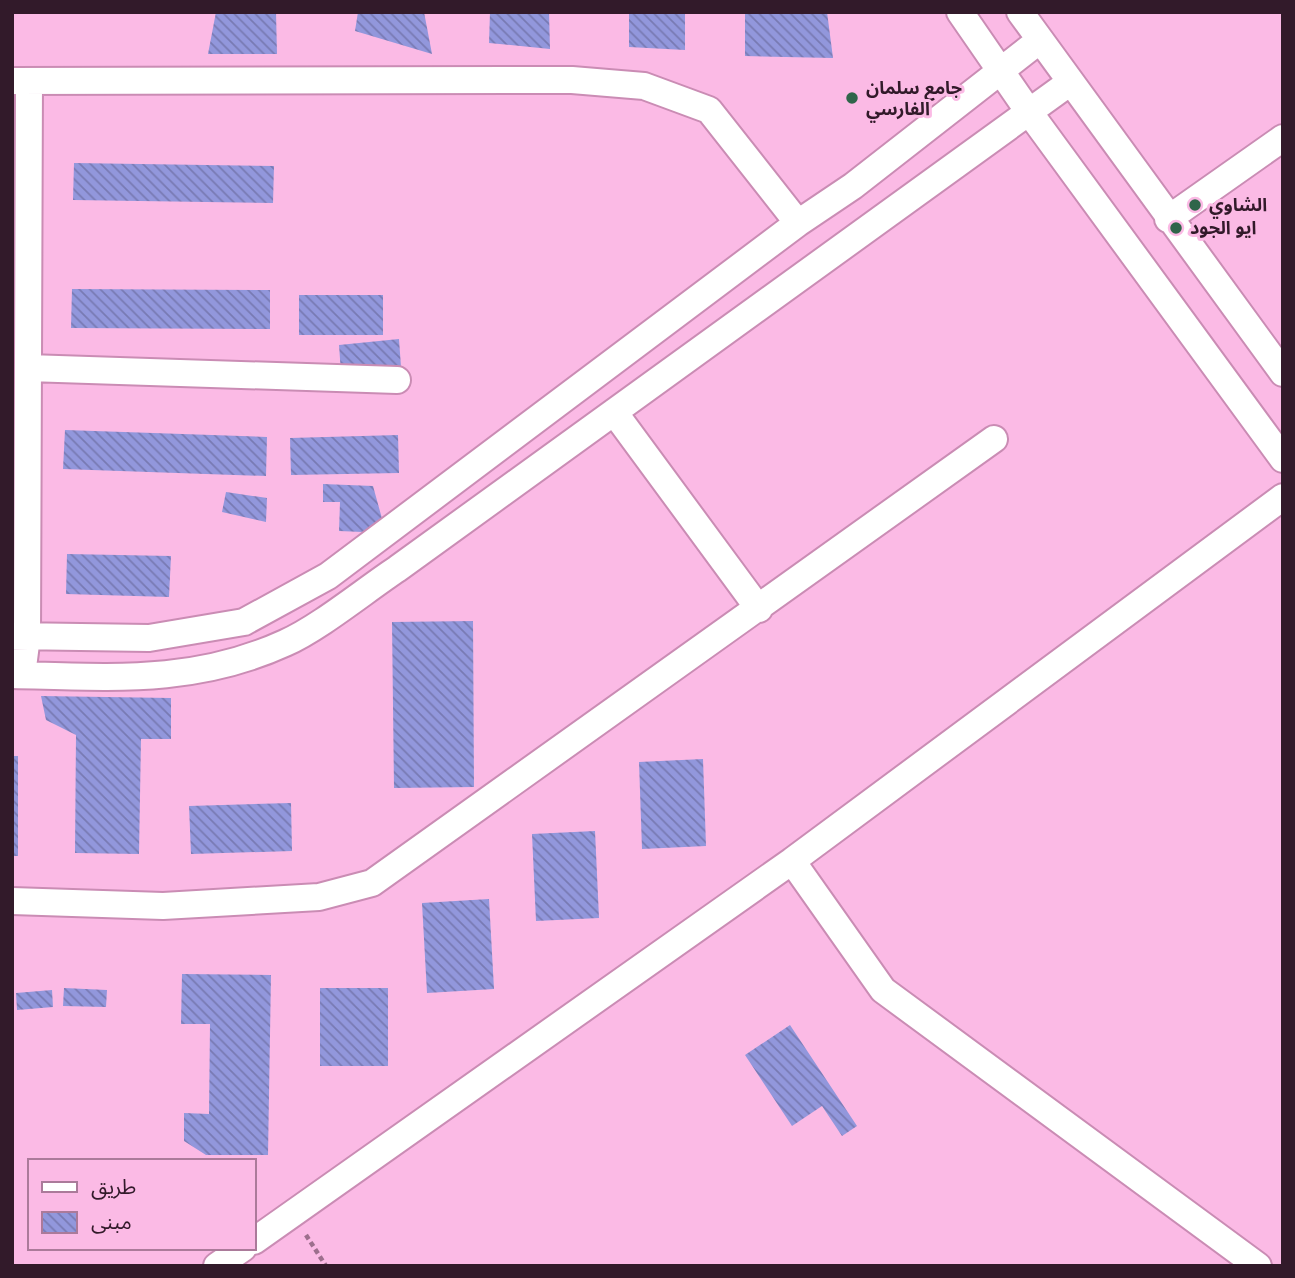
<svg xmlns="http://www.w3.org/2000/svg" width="1295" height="1278" font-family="'Libre Baskerville','Noto Sans Arabic',serif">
<defs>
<pattern id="building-back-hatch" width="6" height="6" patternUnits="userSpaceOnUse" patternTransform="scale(1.75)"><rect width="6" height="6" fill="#9297dc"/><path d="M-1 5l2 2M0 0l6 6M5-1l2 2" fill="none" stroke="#787ab3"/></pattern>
</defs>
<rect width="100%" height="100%" fill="#fbbae5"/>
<path fill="url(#building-back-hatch)" d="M216,12H276L277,54H208Z
M358,12H424L432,54L355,31Z
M490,12H549L550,49L489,43Z
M629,12H685V50L629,47Z
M745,12H827L833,58L745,56Z
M74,163L274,166L273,203L73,200Z
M72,289L270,290V329L71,328Z
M299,295H383V335H299Z
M399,339L401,367L341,373L339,345Z
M65,430L267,437L266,476L63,469Z
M398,435L399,473L291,475L290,438Z
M323,484L373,486L386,533L339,531L340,502H323Z
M226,492L267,498L266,522L222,512Z
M67,554L171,556L169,597L66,594Z
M473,621L474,787L394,788L392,622Z
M41,696L171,698V739H141L139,854L75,853L76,735L46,720Z
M12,756H18V856H12Z
M703,759L706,846L642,849L639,762Z
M291,803L292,851L191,854L189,806Z
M595,831L599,918L536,921L532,834Z
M489,899L494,989L427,993L422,903Z
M182,974L271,975L268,1155H206L184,1141V1113L209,1114L210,1024H181Z
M64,988L107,990L106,1007L63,1006Z
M320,988H388V1066H320Z
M52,990L53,1007L17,1010L16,993Z
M790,1025L857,1126L842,1136L822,1106L792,1126L745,1055Z"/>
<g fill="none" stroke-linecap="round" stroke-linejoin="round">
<g stroke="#ca8cb4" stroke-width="30">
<path id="minor" d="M960,12L1029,112L1283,459
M1020,12L1283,373
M12,81L572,80L644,86L709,110L798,223
M1168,219L1283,138
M28,368L397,380
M614,412L759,609
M12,636L149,638L244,622L328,576L798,223L853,186L1040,40
M12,675C110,677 193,685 285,643C319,628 364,591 397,569L1069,83
M22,675L27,636L29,81
M792,861L883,990L1258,1266
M12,901L163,906L319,897L372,883L994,439
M254,1241L792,861L1283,497
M217,1266L243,1248"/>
</g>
<path stroke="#9d6f8d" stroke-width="4.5" stroke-dasharray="5 3.5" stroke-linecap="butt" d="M306,1235L326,1266"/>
<use href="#minor" stroke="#fff" stroke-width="26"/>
</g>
<g fill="#2f654a" stroke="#fbbae5" stroke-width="2.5">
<circle cx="852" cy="98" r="7"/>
<circle cx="1195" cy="205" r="7"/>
<circle cx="1176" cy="228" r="7"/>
</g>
<g text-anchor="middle" stroke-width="6" stroke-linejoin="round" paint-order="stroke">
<g font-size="18" font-weight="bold" fill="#321a2a" stroke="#fbbae5" text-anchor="start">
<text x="866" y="94">جامع سلمان<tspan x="866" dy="21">الفارسي</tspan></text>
<text x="1209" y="211">الشاوي</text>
<text x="1190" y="234">ايو الجود</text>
</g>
</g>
<rect width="1295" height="1278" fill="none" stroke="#321a2a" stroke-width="28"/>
<rect x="28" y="1159" width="228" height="91" fill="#fbbae5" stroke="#ab7a9a" stroke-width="2"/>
<rect x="42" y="1182" width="35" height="10" fill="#ffffff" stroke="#ab7a9a" stroke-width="2"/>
<text x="91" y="1194" font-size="21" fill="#321a2a">طريق</text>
<rect x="42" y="1212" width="35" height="21" fill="url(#building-back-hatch)" stroke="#ab7a9a" stroke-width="2"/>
<text x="91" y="1229" font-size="21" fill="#321a2a">مبنى</text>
</svg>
